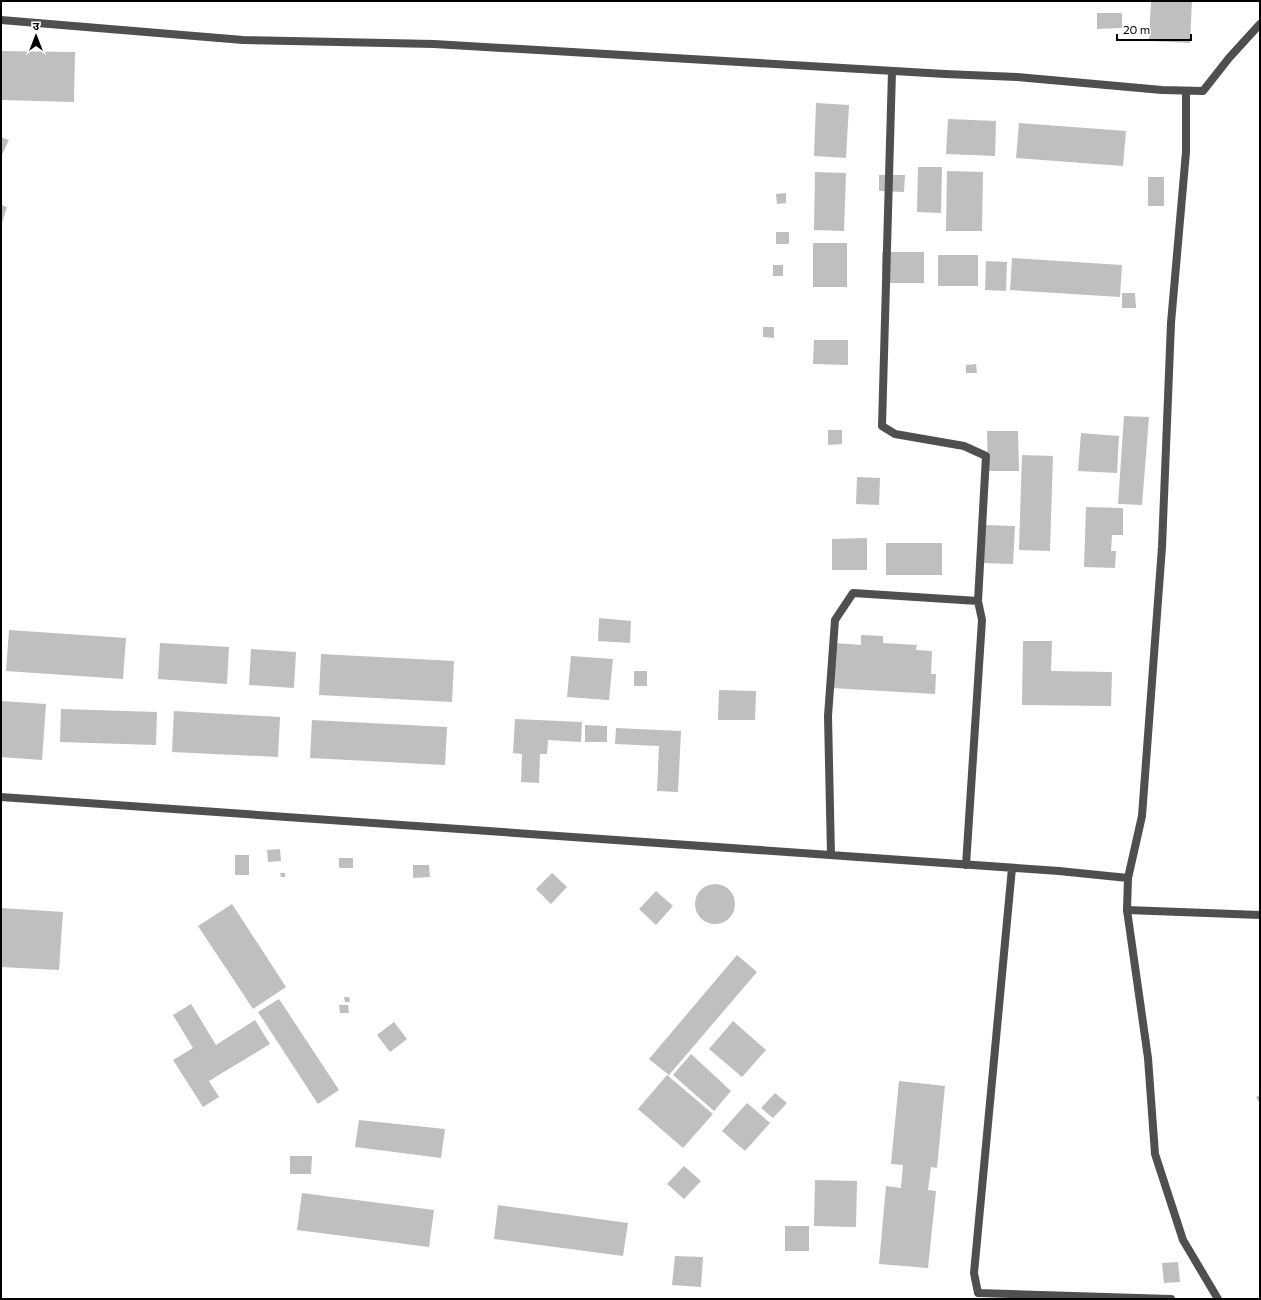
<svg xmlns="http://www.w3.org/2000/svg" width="1261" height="1300" font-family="Commissioner,'Noto Sans Devanagari',sans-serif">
<rect width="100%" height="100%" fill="#fff"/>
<path fill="#bfbfbf" d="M1151,1H1192L1190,43L1149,41Z
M1097,13H1122V28L1097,29Z
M1,51L75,52L74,102L1,100Z
M816,103L849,105L846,158L814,156Z
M948,119L996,121L995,156L946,154Z
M1019,123L1126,131L1123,166L1016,158Z
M1,137L9,140L1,157Z
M918,167H942L941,213L917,212Z
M947,171L983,172L982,231H946Z
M815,172L846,173L844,231L814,230Z
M879,175H905L904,192L879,191Z
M1148,177H1164V206H1148Z
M786,193V203L777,204L776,194Z
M1,205L7,207L1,226Z
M776,232H789V244H776Z
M813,243H847V287H813Z
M882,252H924V283H882Z
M938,255H978V286H938Z
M1012,258L1122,265L1120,297L1010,290Z
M986,261L1007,262L1006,291L985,290Z
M773,265H783V276H773Z
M1122,293H1135L1136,308H1122Z
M763,327H774V338L763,337Z
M814,340H848V365L813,364Z
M976,364L977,373H966V365Z
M1124,416L1149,417L1142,505L1118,504Z
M828,430H842V444L828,445Z
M987,431H1018L1019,471H988Z
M1081,433L1119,436L1117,473L1078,471Z
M1022,455L1053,456L1050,551L1019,550Z
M857,477L880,478L879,505L856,504Z
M1086,507L1123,508V535H1112L1111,551H1116L1115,568L1084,567Z
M984,525L1015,526L1013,564L983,563Z
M867,538V570H832V539Z
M886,543H942V575H886Z
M599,618L631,621L630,643L598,641Z
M9,630L126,638L123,679L6,671Z
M861,635L883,636V643L917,645L916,650L932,651L931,674H936L935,694L831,688L834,643L861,645Z
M1023,641H1052L1051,671L1112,672L1111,706L1022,705Z
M160,643L229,647L227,684L158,679Z
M251,649L296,652L294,688L249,685Z
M321,654L454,661L452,702L319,695Z
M571,656L613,659L609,700L567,697Z
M634,671H647V686H634Z
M719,690L756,691L755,720H718Z
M1,701L46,704L42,760L1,757Z
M61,709L157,712L156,745L60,742Z
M174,711L280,717L278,757L172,752Z
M515,719L582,722L581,742L548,740L547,754H540L539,783L521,782L522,754L513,753Z
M312,720L447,727L445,765L310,758Z
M585,725L607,726V742H585Z
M616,728L681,731L678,792L657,791L659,746L615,744Z
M280,849L281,861L268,862L267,850Z
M235,855H249V875H235Z
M339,858H353V868H339Z
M413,865H429L430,877L413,878Z
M280,873H285V877H281Z
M552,873L567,887L551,904L536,889Z
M695 904a20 20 0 1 1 40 0a20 20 0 1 1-40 0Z
M656,891L673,906L656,925L639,909Z
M232,904L286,987L253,1009L198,926Z
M1,908L63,912L59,970L1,967Z
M737,955L757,972L669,1075L649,1059Z
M344,997H349L350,1002H345Z
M279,999L339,1090L318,1104L258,1012Z
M191,1004L216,1045L255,1020L270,1044L209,1081L219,1097L203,1107L173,1060L193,1048L173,1015Z
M339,1005H348L349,1013H340Z
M733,1021L766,1050L742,1077L709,1049Z
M394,1022L407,1039L390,1052L377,1035Z
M691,1054L731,1091L714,1111L673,1075Z
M667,1075L713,1114L683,1148L638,1109Z
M899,1081L945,1086L937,1168L931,1167L928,1190L936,1191L928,1268L879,1264L886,1186L901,1188L903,1165L891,1164Z
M775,1093L787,1103L773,1118L761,1108Z
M1260,1095V1104L1256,1097Z
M747,1103L770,1123L745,1151L722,1131Z
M359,1120L445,1129L441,1158L355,1147Z
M290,1156H312L311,1174H290Z
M684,1166L701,1181L684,1199L667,1184Z
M815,1180L857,1181L856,1227L814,1226Z
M302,1193L434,1210L429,1247L297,1230Z
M498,1205L628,1223L623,1256L494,1239Z
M785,1226H809V1251H785Z
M675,1256L703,1257L701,1287L672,1285Z
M1178,1262L1180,1282L1164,1283L1162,1263Z"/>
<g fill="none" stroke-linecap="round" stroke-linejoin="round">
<path stroke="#4f4f4f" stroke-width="8" d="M1,20L243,40L434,44L945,74L1017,77L1162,90L1203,91L1229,58L1260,24
M892,71L882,426L895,434L964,446L986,456L978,601L982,620L966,865
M1,797L1059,871L1128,878L1127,910L1148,1058L1155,1154L1183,1240L1218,1299
M831,855L828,716L835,620L853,593L978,601
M1012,868L974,1273L978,1293L1171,1299"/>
<path stroke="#4f4f4f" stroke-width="8" d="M1128,878L1142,816L1162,547L1171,323L1186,152V91
M1127,910L1260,915"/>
</g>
<rect width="1261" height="1300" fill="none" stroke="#000000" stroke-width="4"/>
<g transform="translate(36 36)" stroke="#ffffff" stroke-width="3" paint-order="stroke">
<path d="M0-3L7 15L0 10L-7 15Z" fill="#000000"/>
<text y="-6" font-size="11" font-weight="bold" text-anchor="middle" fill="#000000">उ</text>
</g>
<path d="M1117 34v6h74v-6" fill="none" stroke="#000000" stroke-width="2"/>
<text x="1123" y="34" font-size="12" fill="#000000" stroke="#ffffff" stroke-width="3" paint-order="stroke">20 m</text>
</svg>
